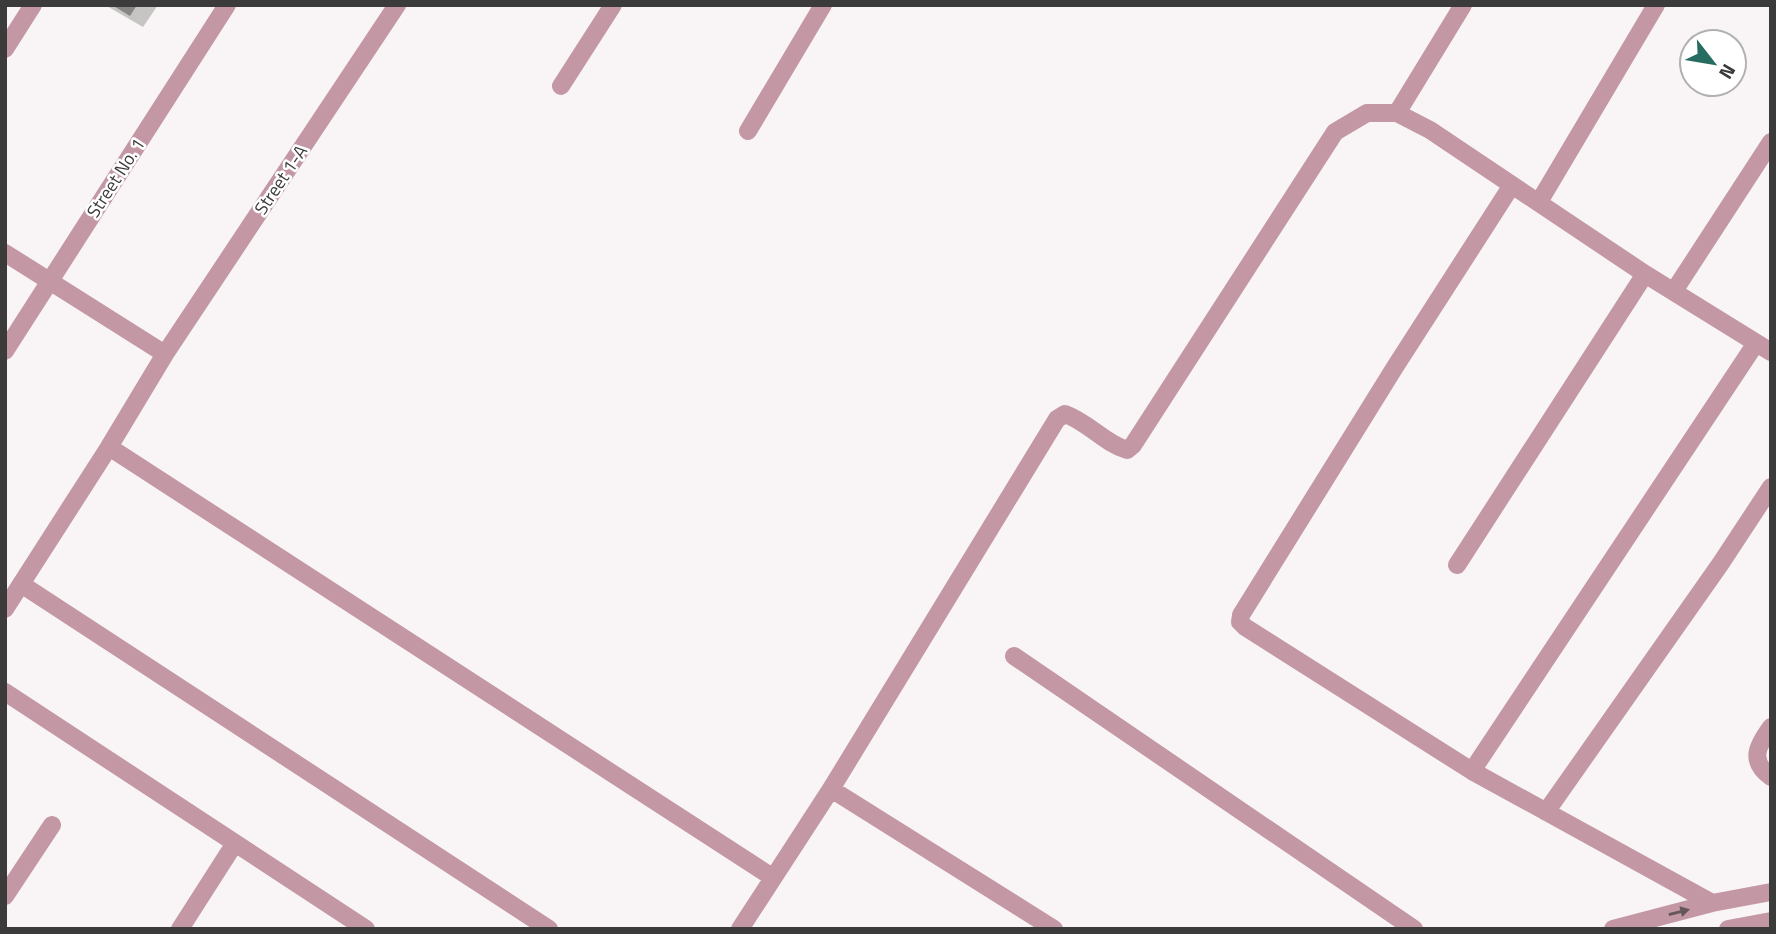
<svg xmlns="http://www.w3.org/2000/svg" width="1776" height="934" font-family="'Titillium Web',sans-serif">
<rect width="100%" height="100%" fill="#f9f5f6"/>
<path fill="#0003" d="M105,5H158L143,27Z"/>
<path fill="#888585" d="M112,5H137L130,16Z"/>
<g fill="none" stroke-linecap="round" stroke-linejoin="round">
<path stroke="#c398a4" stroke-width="18" d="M5,49L33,5
M561,86L613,5
M1397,113L1463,5
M748,131L823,5
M1512,185L1395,367L1241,615L1240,622L1245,627L1472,771L1712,903
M1539,202L1656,5
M5,253L165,354L109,447L772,877
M1674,291L1771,142
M5,351L227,5
M165,354L397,5
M1457,565L1645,274
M21,584L549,929
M5,609L109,447
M1014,656L1414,929
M5,692L366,929
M1771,727C1757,746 1749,761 1771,777
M1472,771L1756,343
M831,789L1054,929
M1546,812L1721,563L1771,487
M5,896L52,825
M180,929L235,843
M740,929L831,789L1057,419L1065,414C1088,422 1104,443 1127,450L1133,445L1335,132L1367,113H1397L1430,130L1645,274L1771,352
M1613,929L1712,903L1771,892
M1728,929L1771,921"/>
</g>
<defs><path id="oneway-solid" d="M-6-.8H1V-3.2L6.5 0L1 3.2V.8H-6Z" transform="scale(1.75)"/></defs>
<use fill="#64575a" href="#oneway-solid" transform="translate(1679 912) rotate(-14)"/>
<g text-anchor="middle" stroke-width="5" stroke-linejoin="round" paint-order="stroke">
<g font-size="18" fill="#3c3b3b" stroke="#fff">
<text transform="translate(116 178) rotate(-57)" y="6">Street No. 1</text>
<text transform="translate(281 180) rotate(-56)" y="6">Street 1-A</text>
</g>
</g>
<rect width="1776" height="934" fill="none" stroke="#3c3b3b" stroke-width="14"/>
<g transform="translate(1713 63) rotate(121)"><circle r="33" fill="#ffffff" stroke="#b1b1b1" stroke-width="2"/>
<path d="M0-5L12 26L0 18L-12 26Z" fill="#276c61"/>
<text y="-10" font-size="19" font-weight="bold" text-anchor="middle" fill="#3c3b3b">N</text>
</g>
</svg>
